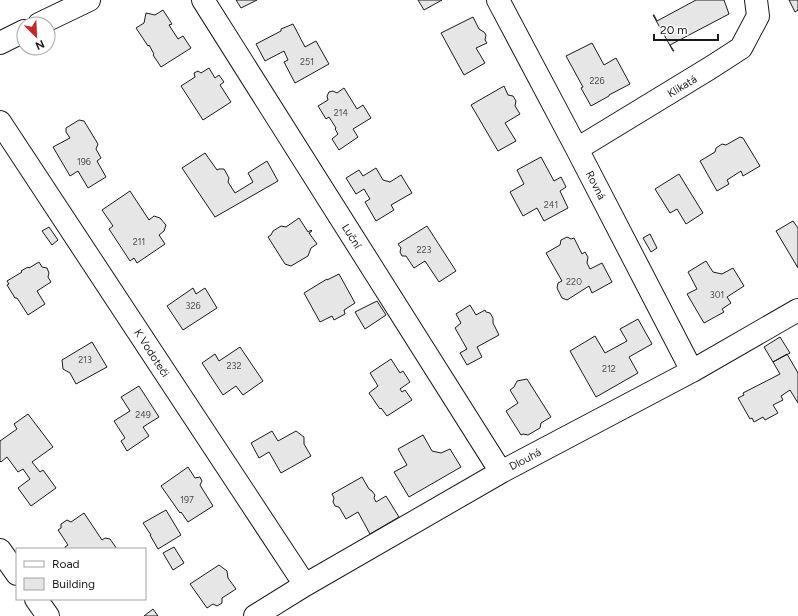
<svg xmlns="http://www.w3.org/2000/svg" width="798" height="616" font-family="Figtree,sans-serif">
<rect width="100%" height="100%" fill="#fff"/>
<path fill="#e6e6e6" stroke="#1a1a1a" d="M236,0H257L241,8Z
M418,0H442L424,10Z
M696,0H724L729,14L670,45L674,51H673L653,15H654L657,21Z
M789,0H798V10L795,12Z
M163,10L172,24L169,25L178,39L183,36L191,48L161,67L153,55L154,54L149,45L148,46L136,28L144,23L146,13L155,15Z
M473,17L479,29L484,32L486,35L485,40L487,43L476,48L485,63L464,75L441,33Z
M293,24L305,47L316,41L329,64L295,83L284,62L288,60L284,51L265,61L256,44L281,31V29Z
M592,43L604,65L616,58L630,84L609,95V96L591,106L581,88L583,87L566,56Z
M209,68L215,78L219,75L224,82L220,85L231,102L203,120L181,86L195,77L194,73L198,71L201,73Z
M504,86L508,95L513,96L516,101L515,106L520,114L505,123L516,141L498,151L471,105Z
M344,88L357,109L363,105L371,118L353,129L358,137L339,150L332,139L338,134L335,129L336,128L329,117L326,119L318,106L328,100L327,96L329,92L333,91L337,93Z
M79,120L84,121L98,144L96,149L101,158L97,161L106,177L88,188L78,171L70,176L53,147L70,138L66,132V128Z
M740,137L743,138L760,166L743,176L741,171L727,180L729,184L717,191L700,161L715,152L716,148L722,144L726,145Z
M205,153L217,170L219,169H224L229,178L228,182L235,193L253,182L248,173L267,161L278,181L215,217L182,168Z
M541,157L554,181L561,177L566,187L560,191L568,208L544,221L537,208L523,216L510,192L524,184L517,170Z
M376,168L383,180L390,182L401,175L412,193L391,205L394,210L376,221L365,202L370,199L364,189L356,194L346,178L359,170L363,176Z
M679,174L703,213L686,224L677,209L670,213L655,189Z
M130,191L149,220L154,216L160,218L166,225L164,231L159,235L165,244L137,263L134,258L130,261L109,229L113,226L102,210Z
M299,218L308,232L311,230L312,231L309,233L317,244L311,248L308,256L291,266L285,264L268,237L271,235L273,231L281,226L286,227Z
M793,221L798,228V268L776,231Z
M427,226L456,271L439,282L425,261L414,268L406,256H402L400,252L401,248L398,244Z
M49,227L58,240L52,245L42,231Z
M650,234L657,248L651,252L643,238Z
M567,237L571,239L574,238L582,254L585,252L588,257L587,263L590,269L602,263L612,282L592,293L589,286L567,300L562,298L557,288L558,283L562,281L546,253L560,245L561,240Z
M706,261L713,272L722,274L733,268L744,286L727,297L731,303L722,309L724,312L704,323L687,294L697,289L688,272Z
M39,262L42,267L47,268L49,273L48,277L51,282L37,291L45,304L28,315L19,301L17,298H15L7,285L9,284L7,281L22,272L21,271L28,267L29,268Z
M339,274L355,303L344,310L345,314L334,320L332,316L320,322L304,293L327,279V280Z
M193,288L196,294L205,288L217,308L183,330L167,306Z
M377,301L386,315L365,329L355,312Z
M470,305L476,315L485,310L486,312L490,313L493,318V323L499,335L477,347L482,357L467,365L460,353L467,349L455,328L461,323L456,314Z
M638,319L652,344L629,357L638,373L596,397L570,351L595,336L605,353L627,341L620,329Z
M780,337L790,353L773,362L764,347Z
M92,342L107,367L76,384L70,373L63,369L62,360Z
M240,347L263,381L243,395L236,386L223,395L202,363L215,354L219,361Z
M787,354L798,373V403L790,390L781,396L783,400L773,405L778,413L765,420L763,417L754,422L752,418L750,419L738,398L744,395L743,393L780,374L773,362Z
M391,359L400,373L403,371L410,382L400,389L402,392L405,390L412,400L387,416L381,408L380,409L369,393L378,386L370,373Z
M527,379L551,417L541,423L540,428L528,435L523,434L521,435L506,411L518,403L510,390L514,387L517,381Z
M139,386L159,417L143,427L149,436L127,451L121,441L125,438L114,421L130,411L121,397Z
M28,414L53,447L32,462L40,472L43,470L56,488L31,506L18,488L30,479L23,469L18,472L7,457L1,462L0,461V441L17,429L14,424Z
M272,431L278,441L296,431L304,437V444L311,456L281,473L269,452L259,458L251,443Z
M423,435L432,451L441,453L450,449L461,467L409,497L394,472L407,465L398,449Z
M188,467L195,478L200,477L202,481L200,485L213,506L188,522L181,512L180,513L161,486Z
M362,477L369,489L372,491L375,495L374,498L376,502L386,496L399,517L370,534L358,512L346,519L339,507L335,506L333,502L334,498L332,494Z
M166,510L181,535L158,549L150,535H151L143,523Z
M84,513L102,540L105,538L110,539L117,549H66L65,547L68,545L58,530L61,528V524L67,520L71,522Z
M174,547L184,563L173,570L163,553Z
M219,565L227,571L228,578L236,589L222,598V603L217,606L213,604L207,608L190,584Z
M153,609L158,616H144Z"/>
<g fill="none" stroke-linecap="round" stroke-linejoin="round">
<g stroke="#1a1a1a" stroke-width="24">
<path id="minor" d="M203,0L501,472
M498,0L577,149L692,371
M39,24L89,0
M0,43L24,31
M0,122L305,585
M577,149L710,68L741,48L758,16L756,0
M0,550L17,574
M36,599L48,616
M255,616L305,585L501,472L692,371L798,310"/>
</g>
<use href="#minor" stroke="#fff" stroke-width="22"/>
</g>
<g text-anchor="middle" stroke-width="3" stroke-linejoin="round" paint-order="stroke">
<g font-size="9" fill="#4d4d4d">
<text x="307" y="65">251</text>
<text x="597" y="84">226</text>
<text x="341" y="116">214</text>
<text x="84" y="165">196</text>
<text x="551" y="208">241</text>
<text x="139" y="245">211</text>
<text x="424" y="253">223</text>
<text x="574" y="285">220</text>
<text x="717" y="298">301</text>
<text x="193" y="309">326</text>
<text x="85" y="363">213</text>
<text x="234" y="369">232</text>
<text x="609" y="372">212</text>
<text x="143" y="418">249</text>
<text x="187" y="503">197</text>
</g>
<g font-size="11" fill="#1a1a1a" stroke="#fff">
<text transform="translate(682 86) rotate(-31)" y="4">Klikatá</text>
<text transform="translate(596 185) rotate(63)" y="4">Rovná</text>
<text transform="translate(352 236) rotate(58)" y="4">Luční</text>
<text transform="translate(152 353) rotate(57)" y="4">K Vodoteči</text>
<text transform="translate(525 459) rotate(-28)" y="4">Dlouhá</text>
</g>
</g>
<rect x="16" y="548" width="130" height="52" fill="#ffffff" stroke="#a3a3a3"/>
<rect x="24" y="561" width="20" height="6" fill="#ffffff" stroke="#a3a3a3"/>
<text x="52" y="568" font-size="12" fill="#1a1a1a">Road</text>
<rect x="24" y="578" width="20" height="12" fill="#e6e6e6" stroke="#a3a3a3"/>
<text x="52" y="588" font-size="12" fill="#1a1a1a">Building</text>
<g transform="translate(36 36) rotate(156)"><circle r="19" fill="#ffffff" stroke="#a3a3a3"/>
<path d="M0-3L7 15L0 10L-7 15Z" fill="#c62828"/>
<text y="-6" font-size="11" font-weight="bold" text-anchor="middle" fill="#1a1a1a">N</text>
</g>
<path d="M654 34v6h64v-6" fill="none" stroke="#1a1a1a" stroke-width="2"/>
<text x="660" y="34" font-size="12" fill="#1a1a1a" stroke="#ffffff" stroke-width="3" paint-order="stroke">20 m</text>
</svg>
